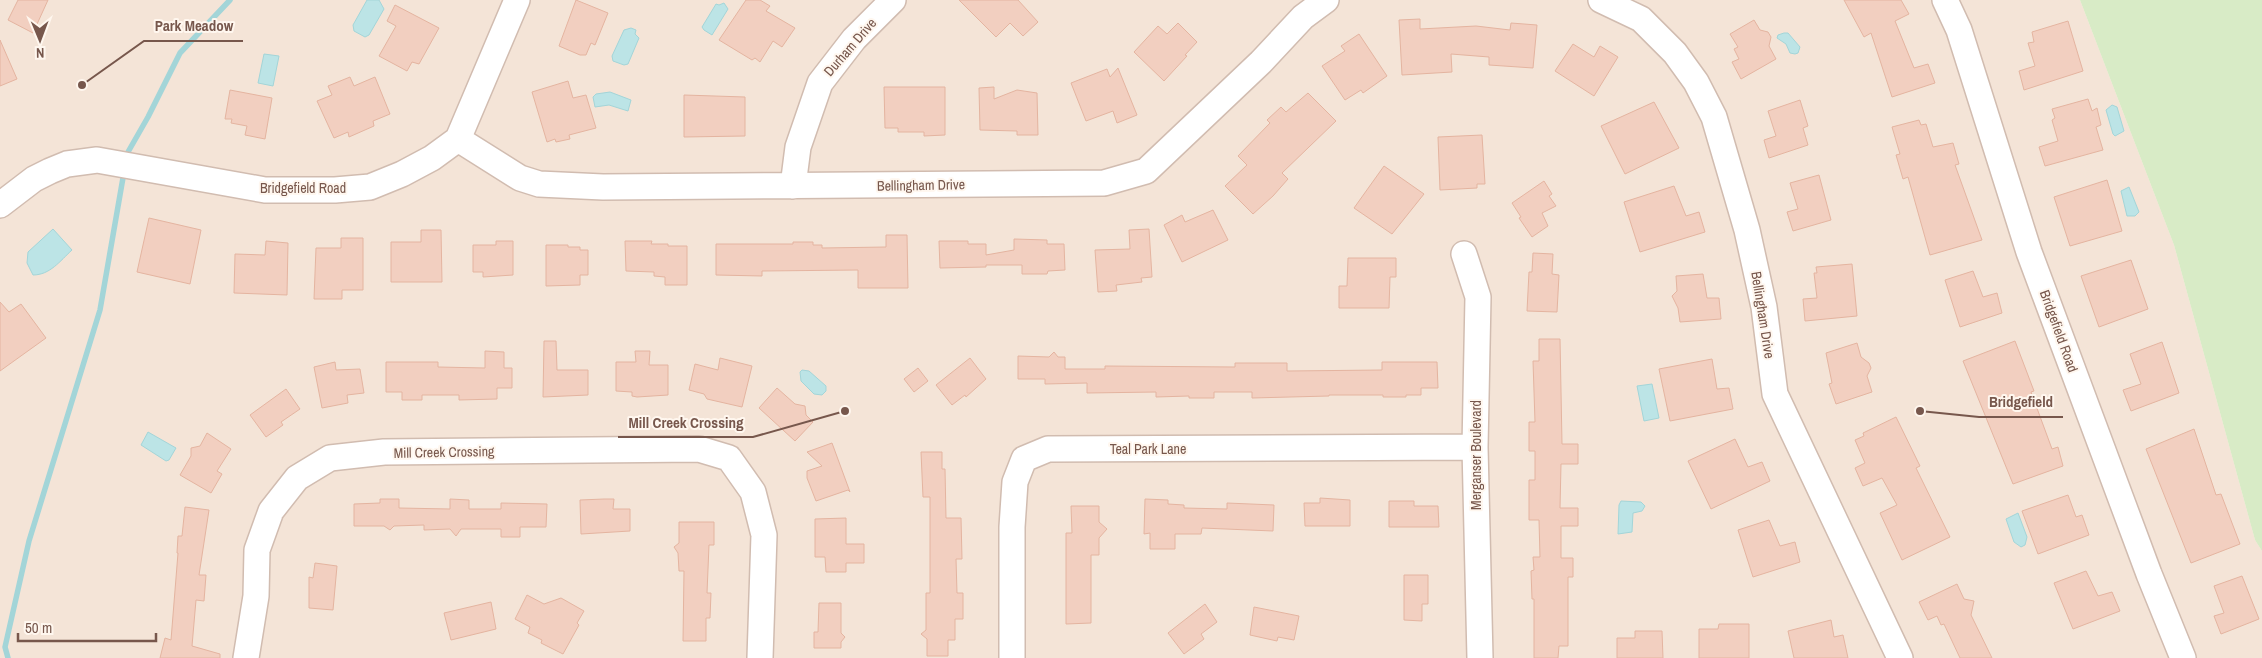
<svg xmlns="http://www.w3.org/2000/svg" width="2262" height="658" font-family="'Archivo Narrow',sans-serif">
<rect width="100%" height="100%" fill="#fcf3e8"/>
<path fill="#f4e4d7" d="M0,0H2080L2174,245L2255,540L2262,551V658H0Z"/>
<path fill="#d8ebc6" d="M2080,0H2262V551L2255,540L2174,245Z"/>
<path fill="#bce4e6" stroke="#a3d5d8" d="M367,0H379L384,9L369,35L365,37L354,31L353,25Z
M724,3L728,9L712,35L704,30L702,27L716,4L719,5Z
M631,28L636,30L635,34L639,38L628,64L624,65L613,61L612,56L624,30Z
M1784,33H1788L1800,47L1798,53L1795,54L1790,53L1786,44L1777,38L1778,35Z
M264,54L279,56L273,86L258,83Z
M610,92L631,100L628,111L609,105L595,107L593,97L596,94Z
M2112,105L2117,107L2124,131L2115,136L2113,134L2106,110Z
M2129,187L2139,212L2135,216H2127L2121,191Z
M53,229L72,250C60,261 50,275 33,275L27,263L28,252Z
M802,370L809,371L826,386V391L822,395L814,394L801,381L800,372Z
M1652,384L1659,418L1644,421L1637,386Z
M148,432L176,448L169,460L166,461L141,445Z
M1621,501L1641,502L1645,506L1642,511L1633,513L1632,532L1618,534L1619,505Z
M2018,513L2027,537L2025,545L2021,547L2014,542L2006,519Z"/>
<g fill="none" stroke-linecap="round" stroke-linejoin="round">
<path stroke="#a3d5d8" stroke-width="5.5" d="M126,160L128,152L148,117L180,53L230,0
M8,658L5,647L29,541L100,310L124,172"/>
</g>
<path fill="#f2cfc0" stroke="#e4b4a0" d="M18,0H48L33,33L8,20Z
M576,0L608,13L595,45L591,43L586,55H580L559,46Z
M746,0H760L770,6L766,11L795,28L782,47L773,41L760,62L755,58L752,60L719,40Z
M959,0H1018L1038,22L1023,36L1010,23L996,37Z
M1844,0H1901L1909,14L1895,21L1914,68L1928,64L1935,83L1892,97L1871,33L1864,37Z
M395,5L439,28L419,64L412,62L407,71L379,56L396,26L387,21Z
M1420,19V29L1476,26L1510,30L1511,23L1537,25L1533,68L1489,65V57L1451,54L1452,72L1402,75L1399,20Z
M1754,20L1760,30L1768,32L1771,37L1769,46L1776,59L1741,79L1732,62L1739,59L1734,49L1738,47L1730,34Z
M2068,21L2083,71L2024,90L2019,71L2035,66L2028,43L2034,42L2032,32Z
M1178,23L1197,42L1185,55L1187,56L1164,81L1134,52L1158,26L1167,34Z
M1359,34L1387,76L1363,93L1361,90L1345,100L1322,66L1345,51L1341,46Z
M0,40L17,79L0,86Z
M1573,44L1594,57L1600,46L1618,57L1594,96L1555,71Z
M1118,68L1137,115L1117,123L1113,111L1086,121L1071,83L1107,69L1110,77Z
M350,77L354,86L375,77L390,114L373,121L374,126L349,137L348,132L334,138L317,101L332,95L328,86Z
M568,81L573,98L586,95L596,128L569,135L570,139L556,142L555,139L547,142L532,92Z
M884,87H945V135L924,136V132H898V128H885Z
M994,87V99L1017,90L1037,93L1038,135H1017V131L980,130L979,88Z
M230,90L272,98L265,139L245,135L247,126L231,123L232,119H225Z
M1308,93L1336,121L1282,173L1288,179L1273,196L1253,214L1225,186L1247,165L1238,156L1270,123L1267,120L1281,107L1286,112Z
M684,95L745,97V136L684,137Z
M2088,99L2092,111L2097,108L2101,125L2096,127L2103,150L2045,166L2039,147L2058,141L2052,120L2055,118L2052,109Z
M1800,100L1808,126L1803,128L1808,145L1769,158L1764,140L1776,136L1768,111Z
M1654,102L1679,148L1625,174L1601,126Z
M1919,120L1921,125L1926,124L1933,147L1953,143L1959,164L1955,165L1982,240L1930,255L1908,177L1903,179L1896,155L1900,154L1892,127Z
M1482,135L1485,184H1477V188L1440,190L1438,137Z
M1384,166L1424,194L1392,234L1354,208Z
M1819,175L1831,220L1793,231L1787,212L1798,209L1790,183Z
M2107,180L2122,231L2070,246L2054,197Z
M1544,181L1552,194L1549,196L1556,206L1542,213L1548,226L1532,237L1519,218L1521,217L1512,203Z
M1674,186L1686,216L1699,212L1705,232L1640,252L1624,202Z
M1213,210L1228,240L1182,262L1164,225L1182,215L1185,222Z
M149,218L201,230L190,284L137,272Z
M1149,229L1152,277L1141,278L1142,282L1116,285L1117,291L1098,292L1095,250L1130,249L1129,230Z
M421,230H441L442,282H391V242H421Z
M886,235H907L908,288H858V270L762,271V276L716,275V244H793V242H813V245H822V248L886,247Z
M341,238H363V290H342V299H314L316,248H341Z
M1014,239L1047,240V244H1064L1065,270L1048,271L1047,274H1022V265H986V267L940,268L939,241H968V244H986V255L1014,250Z
M266,241L288,243L287,295L234,293L235,254L265,255Z
M496,241H513V275L483,277V272H473V245H496Z
M625,241H652L651,244H668V246H687V285H665V277L654,276V272L626,271Z
M546,245H568V247H580V250H588V275H580V285L546,286Z
M1533,253L1553,254L1552,274L1559,275L1557,312L1527,311L1529,272H1532Z
M1348,258H1396V277H1390L1389,308H1339V286H1347Z
M2131,260L2148,309L2099,327L2081,276Z
M1852,264L1857,316L1805,321L1803,299L1817,298L1814,273H1817L1816,267Z
M1973,271L1983,297L1997,293L2002,313L1960,327L1945,280Z
M1703,274L1707,298H1719L1721,319L1680,322L1678,308L1672,296L1677,291L1676,276Z
M0,302L9,312L21,304L46,338L0,371Z
M1539,339H1560L1562,444H1578V464H1561L1560,508H1578V526H1561V558H1573V577H1568V646H1559L1558,658H1534V599H1532L1531,571L1534,570L1533,557H1540L1539,520H1529V480H1535V451H1529V422H1535L1533,361H1539Z
M544,341H556L557,370H588V395L543,397Z
M2015,341L2034,391L2031,392L2052,449L2058,447L2063,466L2013,484L1963,361Z
M2162,342L2179,393L2131,411L2123,390L2141,384L2130,354Z
M1857,343L1861,357L1869,363L1871,368L1867,376L1872,392L1836,404L1829,384L1832,383L1826,353Z
M485,351L504,352V368H512V388H497V399L459,400V395H422V400H402V392H386V362H438V367L485,368Z
M635,351H650L649,365H668V395L637,397L632,396V392L616,391V362H636Z
M1054,352L1058,357H1065V369H1105V366L1235,367V363H1287V371L1382,370V362H1437L1438,388H1421V395H1406V397H1383V395H1329V396L1252,398V392H1214V398H1189V396L1156,397V392L1087,393V383L1045,384V379H1018V356L1049,357Z
M720,358L752,366L742,407L707,399L704,394L689,390L695,364L718,370Z
M970,358L986,379L966,397L965,395L952,405L936,385Z
M1712,359L1717,389L1729,388L1733,409L1670,421L1659,369Z
M335,362L336,370L360,369L364,393L347,395L348,403L322,408L314,367Z
M918,368L928,381L914,392L904,379Z
M777,388L795,404L805,406L806,415L813,422L795,441L759,408Z
M286,389L300,409L281,422L283,425L266,437L250,415Z
M1896,417L1920,466L1916,468L1950,537L1902,560L1880,513L1897,505L1882,478L1863,486L1855,468L1865,463L1855,440L1864,436L1863,433Z
M2194,429L2216,495L2221,494L2240,544L2191,563L2146,449Z
M207,433L231,449L217,471L222,474L211,493L180,475L191,456V448L200,446Z
M1735,439L1748,467L1762,462L1770,481L1711,509L1688,461Z
M832,443L850,492L848,490L816,501L807,478V471L822,466L807,452Z
M921,452H942V469H945L946,518H961L962,559H956L957,593H963V619H955V640H948V656H927V639L921,634L926,630V593H930V497H923Z
M2068,495L2076,517L2082,515L2089,535L2038,554L2022,511Z
M1320,498L1350,500V526H1305L1304,503H1320Z
M380,499H399V508L450,509V499L469,500V509H501V503L547,504L546,527H520V537H501V529H461L456,536L450,529L424,530V525L394,526L390,530L384,526H354V504L380,503Z
M604,499H614L613,509H630V531L581,534L580,500Z
M1145,499L1168,500V504L1184,505V508L1227,509V503L1274,505L1273,531L1202,528L1201,534H1175V549H1150V533L1144,534Z
M1389,501H1414V506H1438L1439,527H1389Z
M1071,506H1099V522L1107,529L1099,538V555H1091V623L1066,624V533H1072Z
M185,507L209,510L199,575H206L204,601L196,600L192,646L220,654V658H160L165,638L171,640L178,553H177L178,536H182Z
M846,518V544H864V563H846V572H826L825,557H815V519Z
M1769,520L1780,546L1795,542L1800,562L1753,577L1738,530Z
M679,522H714V545H709L707,593H711L710,618H706V641H683L684,571H679L678,553L674,547L679,543Z
M315,563L337,566L333,610L309,608V577L313,578Z
M2086,571L2098,596L2112,592L2120,611L2073,629L2054,583Z
M1404,575H1428V604H1422V621L1404,620Z
M2242,576L2259,619L2221,634L2214,616L2224,613L2214,586Z
M1957,584L1964,599L1974,601L1971,615L1992,658H1960L1944,624L1941,625L1937,616L1928,620L1919,602Z
M527,595L544,604L561,598L584,611L577,623L579,625L563,654L541,643L542,640L528,633L530,627L515,619Z
M491,602L496,629L451,640L444,613Z
M819,603H841V633L845,637L841,642V648H814V632H818Z
M1205,604L1217,622L1201,634L1204,639L1184,654L1168,633Z
M1254,607L1299,616L1294,640L1278,637L1277,641L1250,635Z
M1831,620L1834,637L1843,635L1848,658H1794L1788,631Z
M1719,624H1749V658H1699V629H1718Z
M1635,631H1662L1663,658H1617V638H1635Z"/>
<g fill="none" stroke-linecap="round" stroke-linejoin="round">
<g stroke="#d1bcb0" stroke-width="28">
<path id="minor" d="M1601,0L1641,19L1675,53L1696,82L1714,117L1747,230L1764,307L1775,394L1900,658
M1945,0L1959,30L2029,252L2149,574L2183,658
M458,139L520,178L539,184L603,187L1104,183L1146,171L1261,62L1303,17L1326,0
M793,186L798,147L820,83L854,39L893,0
M0,205L34,179L50,171L67,164L97,160L265,190H335L370,187L402,174L432,158L458,139L517,0
M1464,254L1478,297L1475,447L1480,658
M246,658L256,596L257,550L271,511L297,478L330,458L384,452L699,449L729,458L753,492L764,535L760,658
M1012,658V527L1015,482L1024,459L1048,449L1475,447"/>
</g>
<use href="#minor" stroke="#fff" stroke-width="25"/>
</g>
<g text-anchor="middle" stroke-width="4" stroke-linejoin="round" paint-order="stroke">
<g font-size="14" fill="#77574c" stroke="#fff7ef">
<text transform="translate(850 47) rotate(-49)" y="5">Durham Drive</text>
<text transform="translate(921 185) rotate(-1)" y="5">Bellingham Drive</text>
<text x="303" y="193">Bridgefield Road</text>
<text transform="translate(1763 315) rotate(81)" y="5">Bellingham Drive</text>
<text transform="translate(2059 331) rotate(70)" y="5">Bridgefield Road</text>
<text x="1148" y="454">Teal Park Lane</text>
<text transform="translate(444 452) rotate(-1)" y="5">Mill Creek Crossing</text>
<text transform="translate(1476 455) rotate(-90)" y="5">Merganser Boulevard</text>
</g>
</g>
<path fill="none" stroke="#77574c" stroke-width="2" d="M82 85L144 41H243M1920 411L1979 417H2063M845 411L753 437H618"/>
<g fill="#77574c" stroke="#fff7ef" stroke-width="2">
<circle cx="82" cy="85" r="5"/>
<circle cx="1920" cy="411" r="5"/>
<circle cx="845" cy="411" r="5"/>
</g>
<g font-size="15" text-anchor="middle" font-weight="bold" fill="#77574c" stroke="#fff7ef" stroke-width="4" stroke-linejoin="round" paint-order="stroke">
<text x="194" y="31">Park Meadow</text>
<text x="2021" y="407">Bridgefield</text>
<text x="686" y="428">Mill Creek Crossing</text>
</g>
<g transform="translate(40 40) rotate(179)" stroke="#fff7ef" stroke-width="4" paint-order="stroke">
<path d="M0-4L9 19L0 12L-9 19Z" fill="#77574c"/>
<text y="-8" font-size="14" font-weight="bold" text-anchor="middle" fill="#77574c">N</text>
</g>
<path d="M18 633v8h138v-8" fill="none" stroke="#77574c" stroke-width="2.5"/>
<text x="25" y="633" font-size="15" fill="#77574c" stroke="#fff7ef" stroke-width="4" paint-order="stroke">50 m</text>
</svg>
